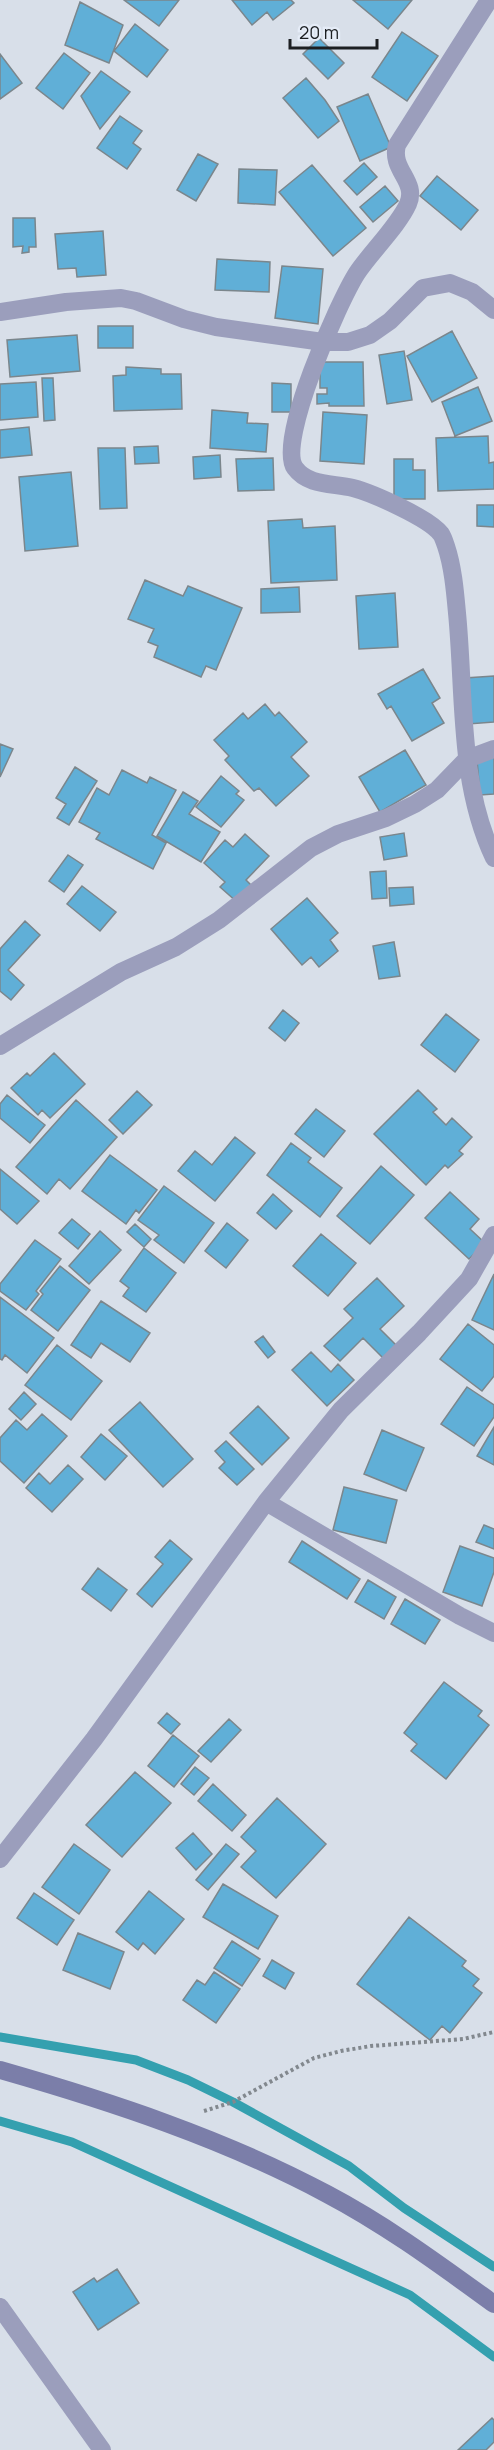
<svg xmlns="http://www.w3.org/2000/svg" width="494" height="2450" font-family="Manrope,sans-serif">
<rect width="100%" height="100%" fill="#d8dfe9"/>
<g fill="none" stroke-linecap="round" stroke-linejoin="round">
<path stroke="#34a0af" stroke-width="9" d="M0,2037L136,2060L188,2080L233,2102L349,2166L404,2208L494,2267
M0,2121L72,2142L410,2295L494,2357"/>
</g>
<path fill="#60afd7" stroke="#7b868c" stroke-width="1.5" d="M124,0H179L159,26Z
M232,0H291L294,3L273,20L267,12L252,25Z
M353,0H412L388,29Z
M80,2L123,25L109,63L65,45Z
M135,24L168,50L147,77L114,51Z
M402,32L438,56L407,101L372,77Z
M319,38L344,63L328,79L303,54Z
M64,53L90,73L63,109L36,88Z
M0,54L22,83L0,99Z
M101,71L130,92L100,129L81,96Z
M306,78L325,100L339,121L318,138L283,98Z
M368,94L391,147L360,161L337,107Z
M120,116L142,131L133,143L141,149L127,169L97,148Z
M198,154L218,164L196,201L177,190Z
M364,163L377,177L357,195L344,181Z
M312,165L366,228L333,256L279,192Z
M239,169L277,170L275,205L238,203Z
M437,176L478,210L461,230L420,196Z
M385,186L398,201L373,222L360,207Z
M13,218H35L36,247H29V252L22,253L23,246L13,247Z
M103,231L106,275L77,277L76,268L58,269L55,234Z
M217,259L270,262L269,292L215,290Z
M282,266L323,269L318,324L275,318Z
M98,326H133V348H98Z
M452,331L477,378L432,402L407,356Z
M77,335L80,371L10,377L7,340Z
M404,351L412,400L387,404L379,355Z
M320,362H363L364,406H329V403L317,404V394H327V388H320Z
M126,367L161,369V374H181L182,409L114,411L113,376L126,375Z
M42,378H53L55,420L44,421Z
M36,382L38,417L0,420V384Z
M272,383L291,384V412H272Z
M478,387L492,421L455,436L442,402Z
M212,410L248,413L247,423L268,424L266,452L210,448Z
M323,412L367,415L364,464L320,461Z
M29,427L32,455L0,458V430Z
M488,436L489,463L494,462V489L438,491L436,438Z
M158,446L159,463L135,464L134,447Z
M98,448H125L127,508L100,509Z
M220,455L221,477L194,479L193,457Z
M273,458L274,490L238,491L236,459Z
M394,459H413V470H425V499H394Z
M71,472L78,546L25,551L19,477Z
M477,505H494V527L477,526Z
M302,519L303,528L335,526L337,580L271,583L268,521Z
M145,580L183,596L188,586L242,608L216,670L206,666L201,677L154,657L158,646L148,642L154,629L128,619Z
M299,587L300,612L261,613V589Z
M395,593L398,647L359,649L356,596Z
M423,669L440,698L432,703L444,723L412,741L391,706L387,709L378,694Z
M494,676V722L468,724L465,678Z
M265,704L275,716L279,712L307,742L291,757L309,776L276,806L259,788L254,791L225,760L229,756L214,740L243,713L248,719Z
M0,744L13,749L0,777Z
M405,750L426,785L380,812L359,777Z
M494,758V794L480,795L477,760Z
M75,767L97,781L69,825L57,818L66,804L56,798Z
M122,770L147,783L150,777L176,790L152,835L166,843L153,869L96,839L100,833L79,822L97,788L109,795Z
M221,776L239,791L236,794L244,800L221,827L196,807Z
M183,792L198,801L189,814L220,832L201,862L157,836Z
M404,833L407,856L384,860L380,837Z
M245,834L269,856L246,880L252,886L237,902L220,887L225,882L204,863L225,840L233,847Z
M68,855L83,865L64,892L49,881Z
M386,871L387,898L372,899L370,872Z
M82,886L116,912L100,931L67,904Z
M413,887L414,904L390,906L389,888Z
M307,898L338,933L330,940L338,951L319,967L311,957L302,965L271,929Z
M25,921L40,935L8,970L24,985L11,1000L0,991V949Z
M394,942L400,976L379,979L373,946Z
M283,1010L299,1023L285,1041L269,1028Z
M446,1014L479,1040L455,1072L421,1045Z
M54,1053L85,1084L50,1118L42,1110L38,1115L11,1088L27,1073L30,1076Z
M418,1090L437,1109L433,1112L446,1125L452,1118L472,1137L459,1151L463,1154L448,1168L445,1165L426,1185L374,1134Z
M137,1091L152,1105L123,1134L109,1120Z
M7,1095L45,1125L30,1143L0,1118V1104Z
M76,1100L117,1137L70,1189L59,1179L47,1194L16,1167Z
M316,1109L345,1131L324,1157L295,1134Z
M235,1137L255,1153L215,1201L178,1171L195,1151L212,1165Z
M291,1143L311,1158L308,1162L342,1188L320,1217L267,1175Z
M110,1155L157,1190L139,1213L136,1210L126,1224L82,1191Z
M381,1166L414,1195L370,1244L337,1216Z
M0,1169L39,1201L17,1224L0,1209Z
M164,1186L214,1223L184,1263L154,1240L159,1235L138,1220Z
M450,1192L479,1219L470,1229L485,1243L469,1259L425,1218Z
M273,1194L292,1211L276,1229L257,1213Z
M72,1219L90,1234L78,1249L59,1233Z
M227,1223L248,1240L226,1268L205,1251Z
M135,1224L151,1239L144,1247L127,1232Z
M100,1231L121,1250L89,1284L69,1266Z
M321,1234L356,1263L328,1296L293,1266Z
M35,1240L61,1259L36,1291L39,1294L26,1310L0,1291V1284Z
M144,1248L176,1273L146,1312L123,1296L129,1288L120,1281Z
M60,1266L90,1290L58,1331L31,1310L43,1294L40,1291Z
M494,1274V1330L472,1320Z
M377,1278L404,1306L380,1329L396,1345L383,1358L363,1338L340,1361L324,1346L353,1318L344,1309Z
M0,1297L54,1338L27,1373L5,1355L2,1360L0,1359Z
M101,1301L150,1333L130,1362L101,1343L91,1358L71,1345Z
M468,1324L494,1345V1376L482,1391L440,1359Z
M263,1336L275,1352L268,1358L255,1342Z
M57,1345L102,1381L71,1420L25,1385Z
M311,1352L331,1372L338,1364L354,1380L327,1406L292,1370Z
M467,1387L494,1405V1417L474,1446L441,1424Z
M24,1392L36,1404L21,1420L9,1409Z
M140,1402L193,1459L163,1487L109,1430Z
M258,1406L289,1438L262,1465L230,1433Z
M42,1414L67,1436L24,1483L0,1461V1438L16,1420L27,1430Z
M494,1427V1465L477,1456Z
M382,1430L424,1448L406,1491L364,1474Z
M101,1434L127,1456L105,1480L81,1457Z
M226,1441L254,1469L237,1485L219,1468L225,1462L215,1451Z
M68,1465L83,1479L52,1512L26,1488L39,1473L50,1484Z
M344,1487L397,1500L386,1543L333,1530Z
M484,1525L494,1529V1549L476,1542Z
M170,1540L192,1559L152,1607L137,1594L163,1564L155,1557Z
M302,1541L360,1579L347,1599L289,1562Z
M460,1546L494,1558V1572L482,1606L443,1592Z
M98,1568L127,1590L111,1611L82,1589Z
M368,1580L396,1597L384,1619L355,1602Z
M405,1599L440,1620L425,1644L391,1624Z
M444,1682L482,1711L478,1716L489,1725L446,1779L411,1751L417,1744L404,1733Z
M167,1713L180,1724L171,1734L158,1723Z
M229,1719L241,1730L211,1762L198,1751Z
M173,1735L199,1756L174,1787L148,1766Z
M195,1767L209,1778L194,1795L181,1784Z
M135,1772L171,1803L122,1857L86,1825Z
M213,1784L246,1815L232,1831L198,1801Z
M277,1798L326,1844L276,1898L241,1867L256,1851L241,1837Z
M193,1833L212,1854L196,1870L176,1848Z
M74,1844L110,1870L79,1914L42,1887Z
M226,1844L239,1854L208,1890L196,1880Z
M223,1884L278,1916L258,1949L203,1917Z
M149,1891L184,1919L155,1954L143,1943L138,1950L116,1932Z
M34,1893L74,1920L57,1945L17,1918Z
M409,1917L466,1961L462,1966L479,1979L473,1986L482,1993L450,2033L442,2026L430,2040L357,1984Z
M78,1933L124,1952L110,1989L63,1970Z
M232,1941L260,1959L242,1986L214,1968Z
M272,1960L294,1973L285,1989L263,1976Z
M214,1972L240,1989L216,2023L183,2000L197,1980L205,1985Z
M117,2269L139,2303L98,2330L73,2292L94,2278L97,2282Z
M492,2418L494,2420V2442L486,2450H458Z"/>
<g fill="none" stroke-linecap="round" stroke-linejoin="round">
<path stroke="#82888e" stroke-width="4" stroke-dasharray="3 3" stroke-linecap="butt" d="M204,2111L233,2102L314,2058L341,2051L371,2046L463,2039L494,2032"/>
<path stroke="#9b9ebc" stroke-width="18" d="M489,0L397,145C390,170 418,181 408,204C398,226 371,252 357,273C339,301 276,442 295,468C308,486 333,483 353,488C372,493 429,518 441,534C443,537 445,543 446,546C453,567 455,591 457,613C465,694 458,782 494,858
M0,312L66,302L121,298L136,301L184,319L216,327L323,342H348L370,335L390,321L423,288L450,283L472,292L494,310
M0,1046L121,972L176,947L219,920L311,848L338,834L386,818L415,804L437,790L467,759L494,749
M266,1502L460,1616L494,1633
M0,1859L94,1739L266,1502L341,1410L419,1333L469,1279L494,1235
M0,2307L102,2450"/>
<path stroke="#7b7ea9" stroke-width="18" d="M0,2070C112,2102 224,2139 327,2194C386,2225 440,2265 494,2304"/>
</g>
<path d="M290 39v9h87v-9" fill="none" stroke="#1c1f22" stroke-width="3"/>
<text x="299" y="39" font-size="18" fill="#1c1f22" stroke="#e5ecf7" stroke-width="4.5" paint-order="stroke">20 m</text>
</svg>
